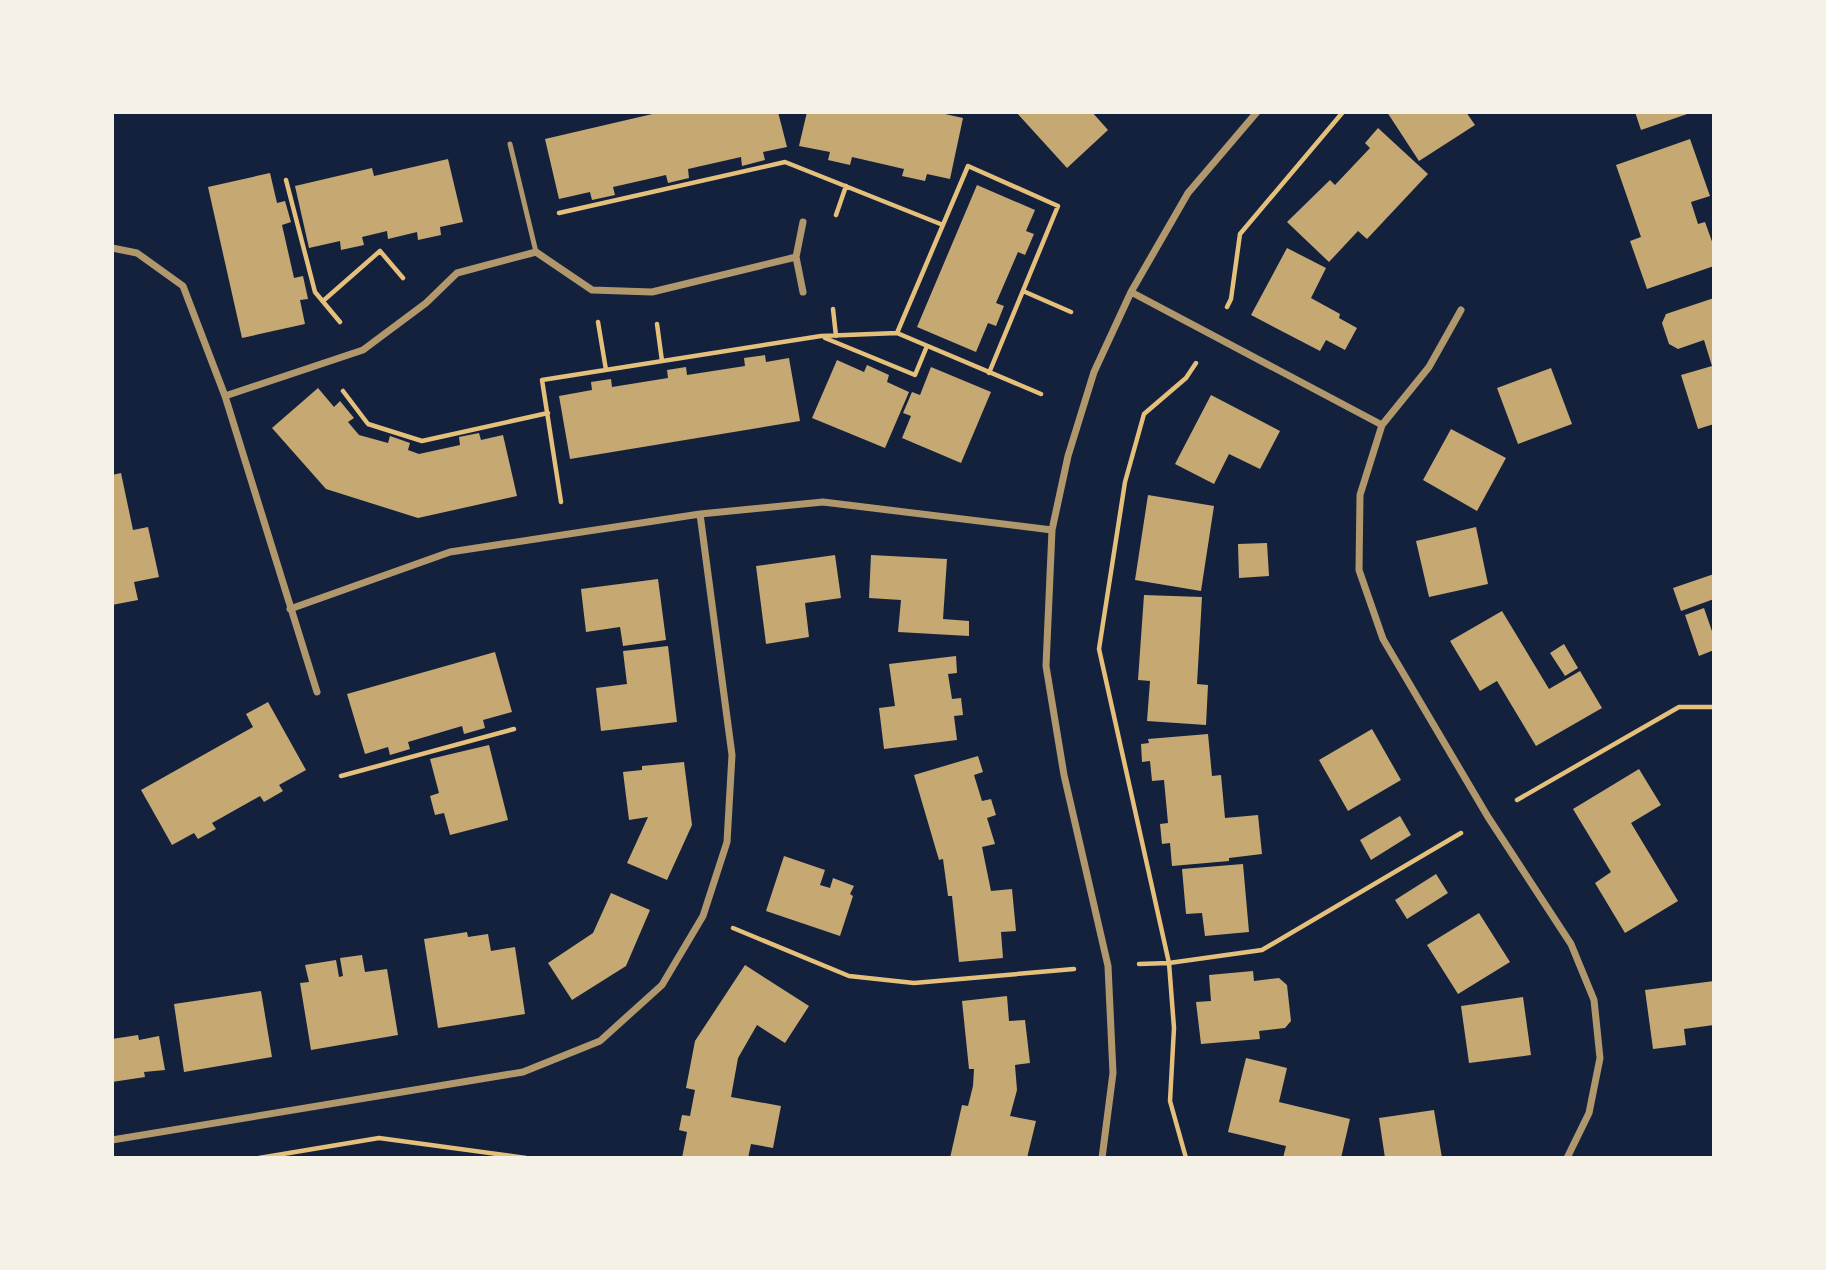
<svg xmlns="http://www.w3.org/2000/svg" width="1826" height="1270" font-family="'Source Sans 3',sans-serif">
<rect width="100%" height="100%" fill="#14213d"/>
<path fill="#c6a872" d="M661,112H778L787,147L763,152L765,160L742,166L741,157L688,169L689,178L668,183L666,175L613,187L615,195L592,200L590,192L559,199L545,139Z
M807,112H936L963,118L950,179L927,174L925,181L902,176L904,169L852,157L850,165L828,160L830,152L799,146Z
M1016,112H1092L1108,130L1067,168Z
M1387,112H1466L1475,125L1419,161Z
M1635,112H1693L1641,130Z
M1378,128L1428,174L1367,239L1358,231L1329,262L1287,222L1330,180L1335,185L1370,148L1365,143Z
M1690,139L1710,196L1691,202L1698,224L1705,222L1714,247V266L1647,289L1630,241L1641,237L1616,165Z
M448,159L463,222L440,227L441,235L418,240L417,232L388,239L387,231L362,237L364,245L341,250L340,241L309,248L295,186L372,168L374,176Z
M270,173L277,203L285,201L291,222L282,225L294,278L303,276L308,299L300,300L305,324L242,338L208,187Z
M977,185L1035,210L1026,231L1034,234L1025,255L1018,252L996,303L1004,306L996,326L988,323L976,352L917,327Z
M1287,248L1326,268L1311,298L1340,314L1339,318L1357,328L1345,350L1326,340L1320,351L1251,315Z
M1714,298V424L1698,429L1681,375L1712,366L1704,340L1678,349L1669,344L1662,323L1666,314Z
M765,355L766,362L789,358L800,421L570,459L559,396L592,390L591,382L611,379L612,387L668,378L667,370L686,367L687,375L745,366L744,358Z
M837,360L864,372L867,365L889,375L887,382L909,392L885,448L812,418Z
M931,367L991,392L961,463L902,438L911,416L903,413L912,392L920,395Z
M1551,368L1572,424L1518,444L1497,388Z
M318,388L334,407L340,401L354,418L348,422L359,435L388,443L390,436L410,443L408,450L419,454L460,445L459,437L479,433L481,440L503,435L517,496L418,518L326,489L272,428Z
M1211,395L1280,431L1260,469L1229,454L1214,484L1175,464Z
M1451,429L1506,458L1477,511L1423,480Z
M121,473L133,530L148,527L159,577L134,582L138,600L112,605V475Z
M1148,495L1214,506L1201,591L1135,580Z
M1476,527L1488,584L1429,597L1416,541Z
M1267,543L1269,576L1239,578L1238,544Z
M835,555L841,598L805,603L809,637L766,644L756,566Z
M871,555L947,559L943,619L969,621V636L898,632L901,600L869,598Z
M1714,574V599L1681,611L1673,588Z
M658,579L666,640L623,646L620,627L586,632L581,589Z
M1144,595L1202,597L1197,684L1208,685L1206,725L1147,721L1150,681L1138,680Z
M1704,608L1714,637V650L1699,656L1685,615Z
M1502,611L1549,689L1580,671L1602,708L1536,746L1497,681L1480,691L1450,641Z
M1564,644L1578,668L1565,676L1550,653Z
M668,646L677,722L601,731L596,688L627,684L623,651Z
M495,652L512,712L483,720L485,728L464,734L462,726L408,742L410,749L390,755L388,747L365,754L347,694Z
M956,656L957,673L948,674L952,699L961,698L963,715L954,716L957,740L884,749L879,708L895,706L889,664Z
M268,702L306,770L279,785L283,791L264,802L260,796L212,823L216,829L198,839L194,833L172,845L141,790L253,727L246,714Z
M1372,729L1401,780L1348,811L1319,760Z
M1208,734L1212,776L1221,775L1225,818L1258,815L1262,854L1229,858V861L1172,866L1170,843L1162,844L1160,824L1168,823L1164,780L1152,781L1150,761L1142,762L1141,744L1149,743L1148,739Z
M489,745L508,820L450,835L444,813L435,815L430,796L439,793L430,759Z
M978,756L983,772L974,775L982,801L991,799L996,815L987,818L995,844L982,847L991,891L1012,889L1016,931L1001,932L1003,958L959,962L952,896H948L943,859L939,860L914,775Z
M684,762L692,825L667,880L627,863L648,817L629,820L623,772L642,770V766Z
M1639,769L1661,805L1631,823L1678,901L1625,933L1595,883L1611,872L1573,809Z
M1400,816L1411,835L1371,860L1360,840Z
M784,856L825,870L820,885L830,888L833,878L854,886L850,894L853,896L840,936L766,911Z
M1243,864L1249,932L1205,936L1202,913L1186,914L1182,869Z
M1436,874L1448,893L1407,919L1395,900Z
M611,893L650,910L626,966L572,1000L548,963L593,933Z
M1479,913L1510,962L1458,994L1427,945Z
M467,932L468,937L488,934L491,951L515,947L525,1014L438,1028L424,939Z
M362,955L365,972L387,969L398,1035L311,1050L300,983L309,982L305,965L336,960L339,977L343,976L340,958Z
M745,965L809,1006L785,1043L757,1025L738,1058L731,1097L781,1106L773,1148L751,1144L748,1158H682L687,1132L679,1130L682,1115L690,1116L695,1090L686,1088L695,1041Z
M1253,971L1254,981L1279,978L1287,985L1291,1021L1285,1028L1259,1031L1260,1039L1201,1044L1196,1002L1211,1001L1209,975Z
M1714,981V1025L1684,1029L1686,1045L1653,1049L1645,990Z
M261,991L272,1057L184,1072L174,1004Z
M1007,996L1009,1021L1025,1020L1030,1063L1015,1065L1017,1090L1010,1116L1036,1121L1027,1158H950L962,1105L968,1106L973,1086L974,1069H969L962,1001Z
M1523,997L1531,1055L1469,1063L1461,1006Z
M138,1035L139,1040L159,1036L165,1070L144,1072L145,1077L112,1082V1039Z
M1246,1058L1287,1068L1279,1102L1350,1119L1341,1158H1283L1286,1146L1228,1132Z
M1434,1110L1442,1158H1385L1379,1118Z"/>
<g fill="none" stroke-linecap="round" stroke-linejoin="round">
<path stroke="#e5c07b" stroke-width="4.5" d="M286,180L315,292L340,322
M559,213L785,162L943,225
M836,215L846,186
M1023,291L1071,312
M323,301L380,251L403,278
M1227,307L1231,299L1240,234L1343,112
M833,309L836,336
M598,322L606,370
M657,324L662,361
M897,333L968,166L1058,206L989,373
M825,338L915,375L927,346
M343,391L368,424L422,441L548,413
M561,502L542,380L821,336L897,333L1041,394
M341,776L514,729
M1517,800L1679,707H1714
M733,928L849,976L914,983L1074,969
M1139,964L1169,963L1262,950L1461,833
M259,1158L379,1138L526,1158
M1186,1158L1170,1101L1174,1028L1169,963L1099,649L1125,482L1144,414L1186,378L1196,363"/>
<path stroke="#b1986c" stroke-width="5" d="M510,144L536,252"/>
<path stroke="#b1986c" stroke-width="7" d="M803,222L796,257L803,292
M112,248L137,253L183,286L225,396
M1131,292L1382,425L1360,495L1359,570L1383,639L1488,817L1571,944L1594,1000L1600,1058L1589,1113L1567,1158
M1382,425L1429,367L1461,310
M290,609L450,552L700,514L823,502L1052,530
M317,692L225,396L363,350L426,303L457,273L536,252L592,290L652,292L796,257
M112,1140L523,1072L600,1041L662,985L703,916L727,842L732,755L700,514
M1102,1158L1113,1073L1108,966L1064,775L1046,666L1052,530L1068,456L1094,372L1131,292L1188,193L1257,112"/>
</g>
<rect width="1826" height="1270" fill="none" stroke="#f6f1e7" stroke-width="228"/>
</svg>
